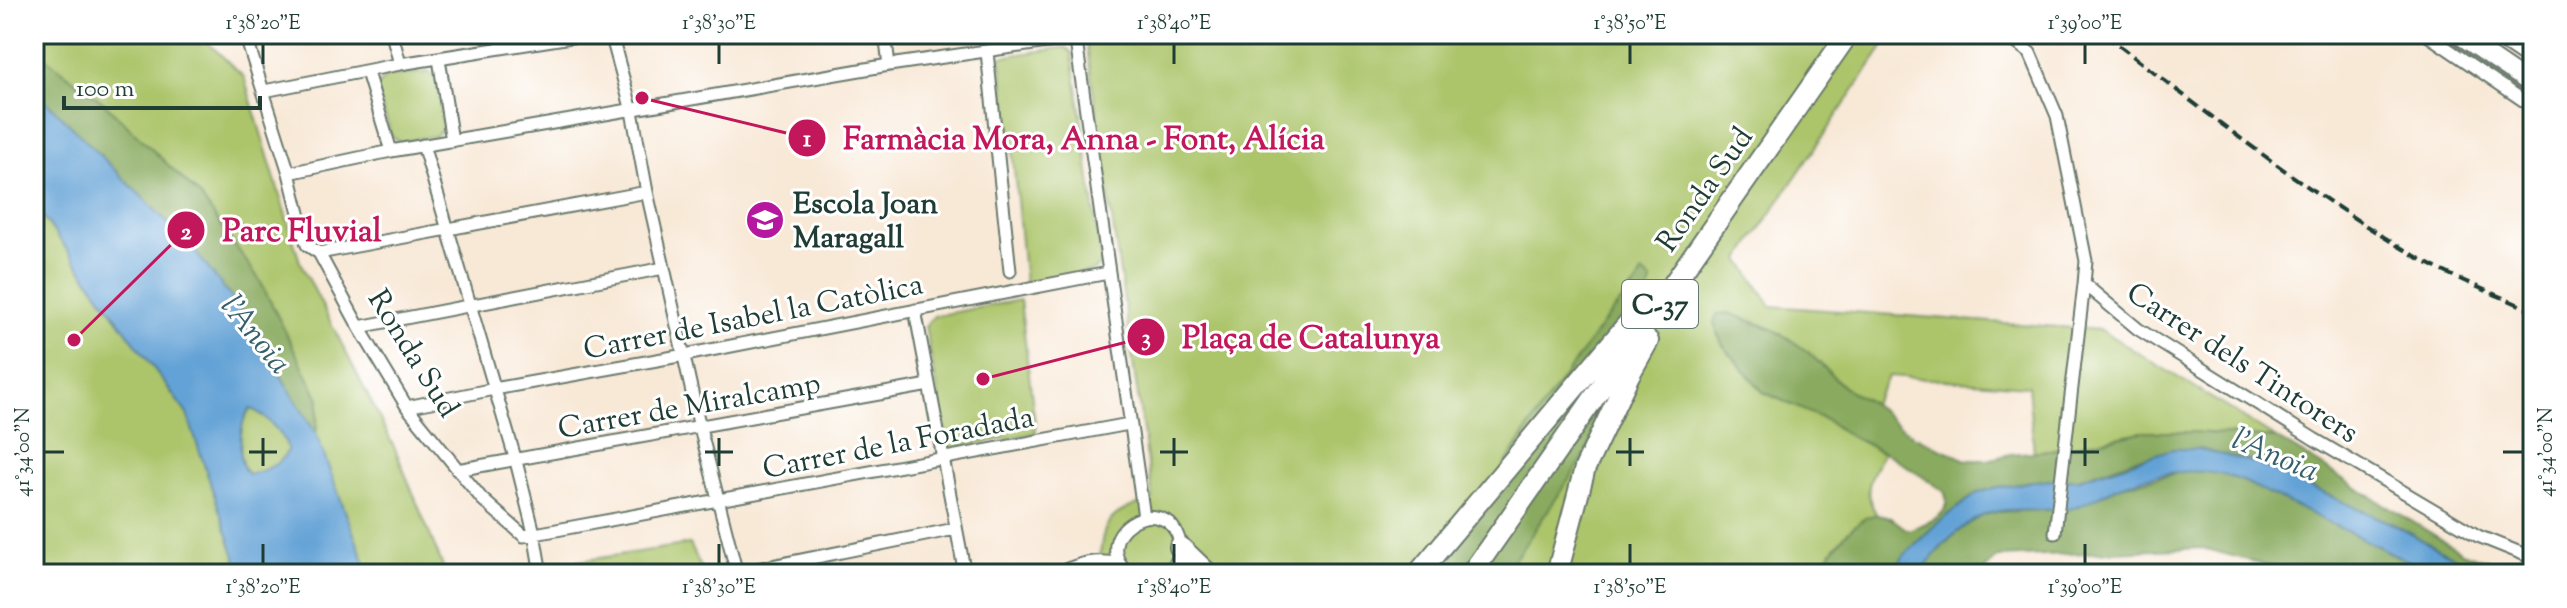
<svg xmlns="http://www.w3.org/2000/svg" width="2567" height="608" font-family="'Sorts Mill Goudy',serif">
<rect width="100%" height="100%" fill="#fff"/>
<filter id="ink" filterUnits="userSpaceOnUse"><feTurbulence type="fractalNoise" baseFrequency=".0125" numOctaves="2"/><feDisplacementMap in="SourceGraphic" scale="16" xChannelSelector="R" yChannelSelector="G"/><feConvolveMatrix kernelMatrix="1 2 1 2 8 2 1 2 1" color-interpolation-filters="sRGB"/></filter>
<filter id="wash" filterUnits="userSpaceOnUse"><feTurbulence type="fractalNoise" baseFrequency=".006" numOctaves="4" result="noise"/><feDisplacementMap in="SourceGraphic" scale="32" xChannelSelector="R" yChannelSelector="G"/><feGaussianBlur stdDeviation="1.8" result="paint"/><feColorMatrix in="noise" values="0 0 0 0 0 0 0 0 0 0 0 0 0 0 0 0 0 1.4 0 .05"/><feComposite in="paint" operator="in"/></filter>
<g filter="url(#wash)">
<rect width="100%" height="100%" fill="#f8e8d6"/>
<path fill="#acc56b" stroke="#668150" stroke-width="2" d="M34,34H199L244,77L300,262L395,449L446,574H369L316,434L319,399L200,196L104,103L34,49Z
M1085,34H1725V37H1745L1746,34H1892L1740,259L1771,306L2101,330L2276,438L2210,433L2141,432L2061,448L2034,452L2028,386L1889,376L1873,404L1844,387L1808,352L1788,338L1770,328L1729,313L1717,334L1728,352L1763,392L1828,421L1843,432L1883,453C1871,476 1861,490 1877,515C1842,530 1838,545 1815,574H1502L1519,553L1603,402L1637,283L1603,323L1491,486L1409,574H1268L1247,569L1216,574H1083L1100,568C1100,520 1110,513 1153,499Z
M1066,47L1072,53L1102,264L1092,271L1025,284L1012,147L1000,57Z
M430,72L437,81L444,128L435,136L399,142L391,135L377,90L378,85L387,76Z
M34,205L187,414L241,574H34Z
M1020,300L1036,433L949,449L925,326L934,316Z
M250,409C261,410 290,440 287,451C283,464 260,474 248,474C236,463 239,422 250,409Z
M690,544L704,574H545L548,566Z"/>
<path fill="#89aa5f" stroke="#54744a" stroke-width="2" d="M34,49L104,103L200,196L259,279L319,399L316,434L241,310L190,245L45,100L34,93Z
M1642,273L1651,280V286L1603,402L1601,425L1585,456L1519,553L1502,574H1409L1491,486L1543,406L1603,323L1637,283Z
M1729,313L1770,328L1788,338L1808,352L1844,387L1873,404L1901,427L1916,437L1966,460H1988L2011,454L2061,449L2141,432H2195L2276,438L2462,552L2524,574H2484L2395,525L2256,463L2199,449L2134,459L2079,479L2033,481L1979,492L1935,525L1903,556L1895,574H1815C1829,557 1859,505 1886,516C1893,518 1901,526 1908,530C1927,523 1955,516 1944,491L1893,457L1843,432L1828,421L1763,392L1722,344L1714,324L1717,315Z
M2190,470L2213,471L2243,481L2435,574H2301L2202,548L1998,557L1980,574H1919L1935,554L1959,530L1984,515L1997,512L2070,509L2121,486Z"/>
<path fill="#64a2d6" stroke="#427085" stroke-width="2" fill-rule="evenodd" d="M34,93L45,100L190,245L241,310L316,434L369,574H241L187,414L34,204ZM250,409C261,410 290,440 287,451C283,464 260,473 248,474C236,463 239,422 250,409Z
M2172,449H2199L2256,463L2395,525L2484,574H2435L2243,481C2202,465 2158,471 2118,487C2102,494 2084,506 2067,509C2040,512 2007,505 1982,516C1956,528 1936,552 1919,574H1895L1903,556L1935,525L1979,492L2033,481L2079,479Z"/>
</g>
<g filter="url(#ink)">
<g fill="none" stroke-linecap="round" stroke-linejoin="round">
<g stroke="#6b796d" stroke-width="15">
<path id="street" d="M245,34L289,173L307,245L319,253L359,327L407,407L482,499L524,536L1129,424
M392,34L400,64
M611,34L632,111L647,192L700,428L737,574
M885,34L889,65
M1075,34L1144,517
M2005,34L2030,53L2057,116L2086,261L2084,284L2138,329L2314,439L2478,536L2533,558
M2426,34L2533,107
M2490,34L2533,63
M987,52L1010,271
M439,59L452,141
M367,72L391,151
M264,91L400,64L590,34
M423,145L516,461L534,533L541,574
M289,173L391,151L889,65L1075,38
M319,253L647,192
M915,310L965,574
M359,327L664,268
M407,407L494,389L685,355L1108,273
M457,470L929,385
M2055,533L2084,284
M737,573L955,529
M1055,574C1080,564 1093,558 1120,564
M1130,574C1084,537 1162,487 1179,539C1183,553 1177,564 1167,573"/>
</g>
<g stroke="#6b796d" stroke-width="20">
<path id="secondary" d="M2457,34L2533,86"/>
</g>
<g stroke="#6b796d" stroke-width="24">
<path id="highway" d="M1180,547L1208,574
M1171,574L1182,571L1206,574
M1418,574L1653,294
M1471,574L1848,34
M1557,574L1585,468L1629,375L1648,341"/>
</g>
<use href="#street" stroke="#fff" stroke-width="11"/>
<use href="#secondary" stroke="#fff" stroke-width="16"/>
<use href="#highway" stroke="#fff" stroke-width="20"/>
<path stroke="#1f3d34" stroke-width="4" stroke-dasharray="12 6" stroke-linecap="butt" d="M2104,34C2207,113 2310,195 2422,260C2457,280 2496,294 2533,311"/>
</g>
</g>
<path fill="none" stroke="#1f3d34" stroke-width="3" d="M263,44V64M719,44V64M1174,44V64M1630,44V64M2085,44V64M263,438V466M719,438V466M1174,438V466M1630,438V466M2085,438V466M44,452H64M249,452H277M705,452H733M1160,452H1188M1616,452H1644M2071,452H2099M2503,452H2523M263,544V564M719,544V564M1174,544V564M1630,544V564M2085,544V564"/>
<defs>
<g id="school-disc" transform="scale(2)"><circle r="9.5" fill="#b5179e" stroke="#fff"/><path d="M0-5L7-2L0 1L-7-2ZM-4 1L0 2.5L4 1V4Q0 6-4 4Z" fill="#fff"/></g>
</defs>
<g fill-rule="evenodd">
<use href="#school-disc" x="765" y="220"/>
</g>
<g text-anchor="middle" stroke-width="6" stroke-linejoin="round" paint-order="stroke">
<rect fill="#fff" stroke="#627771" stroke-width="2" x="1622" y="280" width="76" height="48" rx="6"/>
<g font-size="28" font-weight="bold" fill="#1f3d34">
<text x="1660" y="314">C-37</text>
</g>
<g font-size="30" fill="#1f3d34" stroke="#fff">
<text transform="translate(1704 189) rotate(-55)" y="10">Ronda Sud</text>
<text transform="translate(753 316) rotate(-11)" y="10">Carrer de Isabel la Catòlica</text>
<text transform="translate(414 353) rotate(58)" y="10">Ronda Sud</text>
<text transform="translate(2243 362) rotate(33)" y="10">Carrer dels Tintorers</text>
<text transform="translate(689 405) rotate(-10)" y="10">Carrer de Miralcamp</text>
<text transform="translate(898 442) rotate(-11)" y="10">Carrer de la Foradada</text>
</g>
<g font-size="30" font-weight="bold" fill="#1f3d34" stroke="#fff" text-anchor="start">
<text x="793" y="213">Escola Joan<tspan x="793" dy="34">Maragall</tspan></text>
</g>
<g font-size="32" font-style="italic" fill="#37606d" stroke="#fff">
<text transform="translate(257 334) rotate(51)" y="11">l'Anoia</text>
<text transform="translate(2276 454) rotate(23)" y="11">l'Anoia</text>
</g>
</g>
<path fill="none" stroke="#c2185b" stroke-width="3" d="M642 98L807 138M74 340L186 230M983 379L1146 337"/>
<g fill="#c2185b" stroke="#fff" stroke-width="3">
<circle cx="642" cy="98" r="8"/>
<circle cx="74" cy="340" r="8"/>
<circle cx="983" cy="379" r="8"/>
<circle cx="807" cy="138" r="20"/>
<circle cx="186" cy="230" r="20"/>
<circle cx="1146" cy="337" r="20"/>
</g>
<g font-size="24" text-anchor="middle" font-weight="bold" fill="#fff">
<text x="807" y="146">1</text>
<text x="186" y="239">2</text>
<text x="1146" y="345">3</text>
</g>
<g font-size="32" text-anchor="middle" font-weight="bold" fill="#c2185b" stroke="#fff" stroke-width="6" stroke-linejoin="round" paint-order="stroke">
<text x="1084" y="149">Farmàcia Mora, Anna - Font, Alícia</text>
<text x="302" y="241">Parc Fluvial</text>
<text x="1311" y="348">Plaça de Catalunya</text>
</g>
<rect width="2567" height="608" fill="none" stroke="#fff" stroke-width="88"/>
<path d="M64 96v12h196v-12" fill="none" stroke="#1f3d34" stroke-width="4"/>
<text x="76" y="96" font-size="24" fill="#1f3d34" stroke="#ffffff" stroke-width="6" paint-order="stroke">100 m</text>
<rect x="44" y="44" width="2479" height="520" fill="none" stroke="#1f3d34" stroke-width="3"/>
<g font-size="20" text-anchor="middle" fill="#1f3d34">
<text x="263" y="29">1°38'20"E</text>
<text x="719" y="29">1°38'30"E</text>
<text x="1174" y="29">1°38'40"E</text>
<text x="1630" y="29">1°38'50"E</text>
<text x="2085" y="29">1°39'00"E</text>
<text transform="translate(22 452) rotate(-90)" y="7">41°34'00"N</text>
<text transform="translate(2545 452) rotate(-90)" y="7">41°34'00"N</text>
<text x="263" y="593">1°38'20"E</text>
<text x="719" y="593">1°38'30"E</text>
<text x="1174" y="593">1°38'40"E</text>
<text x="1630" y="593">1°38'50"E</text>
<text x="2085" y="593">1°39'00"E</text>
</g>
</svg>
